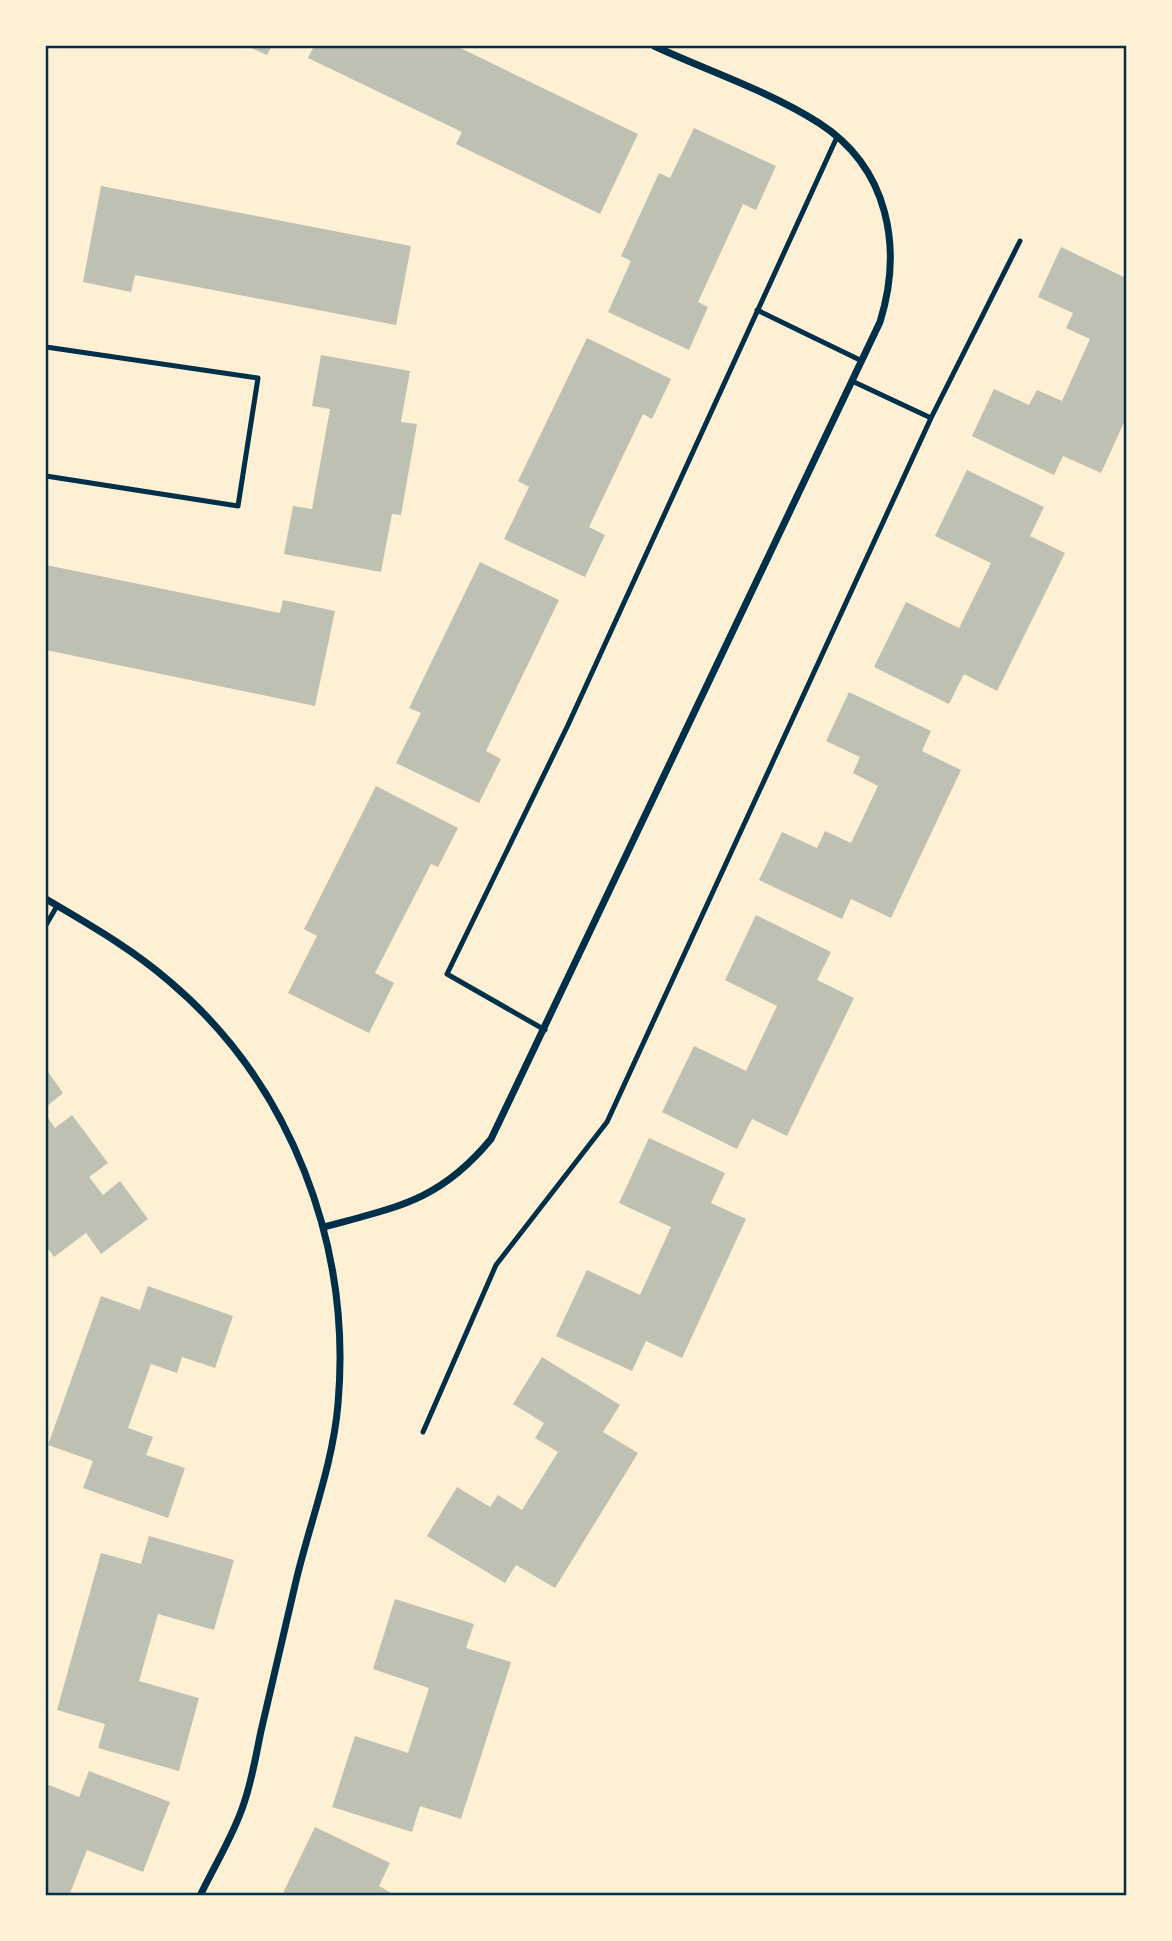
<svg xmlns="http://www.w3.org/2000/svg" width="1172" height="1941" font-family="Arial,sans-serif">
<rect width="100%" height="100%" fill="#fdf0d5"/>
<path fill="#bec0b2" d="M247,46H272L267,55Z
M314,46H456L638,134L600,214L456,144L462,132L308,58Z
M694,128L776,166L756,210L743,204L698,302L708,307L689,350L608,312L631,261L621,256L659,173L670,178Z
M101,186L411,246L396,325L135,275L131,292L83,282Z
M1061,247L1126,278V418L1101,473L1063,456L1054,475L972,436L994,389L1029,405L1037,390L1062,401L1090,339L1066,328L1073,313L1038,297Z
M587,338L671,379L652,419L643,414L589,527L605,535L585,577L504,539L529,487L518,481Z
M321,355L410,371L401,422L417,424L401,515L392,514L381,572L284,554L293,506L312,509L330,409L312,406Z
M967,470L1044,507L1030,536L1065,553L997,691L964,674L949,704L874,667L906,602L959,628L991,563L935,536Z
M480,562L559,600L486,751L501,759L479,803L396,763L421,713L409,708Z
M46,565L280,613L283,600L335,611L315,706L46,650Z
M849,692L931,731L922,751L961,770L891,918L851,899L842,919L759,880L782,832L817,848L825,831L851,843L878,786L853,773L860,757L826,741Z
M376,786L458,828L438,867L431,864L375,973L394,983L369,1033L288,993L317,936L304,929Z
M756,915L831,952L817,980L854,998L787,1136L752,1119L737,1149L662,1112L694,1046L746,1071L777,1006L725,980Z
M46,1069L63,1093L46,1107Z
M46,1115L55,1128L72,1115L108,1163L89,1177L103,1195L120,1181L148,1219L101,1254L86,1233L54,1257L46,1246Z
M649,1138L725,1173L711,1203L746,1219L682,1358L646,1341L632,1371L556,1336L587,1270L640,1295L671,1227L619,1203Z
M148,1286L233,1316L215,1368L182,1357L177,1373L151,1364L128,1428L153,1437L146,1455L185,1468L168,1518L83,1488L93,1461L48,1445L101,1296L140,1310Z
M542,1357L620,1405L603,1432L638,1453L555,1588L516,1565L505,1583L427,1536L457,1487L490,1507L498,1495L522,1510L558,1452L535,1438L544,1423L513,1404Z
M149,1536L234,1560L214,1630L158,1614L139,1681L199,1698L179,1771L98,1748L105,1724L57,1710L101,1553L141,1564Z
M395,1599L474,1624L466,1648L511,1662L461,1819L420,1806L412,1832L332,1807L355,1736L408,1753L429,1688L373,1669Z
M89,1771L170,1802L143,1872L87,1850L69,1896H46V1784L79,1797Z
M315,1827L390,1863L379,1886L397,1896H289L283,1893Z"/>
<g fill="none" stroke-linecap="round" stroke-linejoin="round">
<path stroke="#003049" stroke-width="5" d="M757,310L862,361
M46,347L258,378L238,506L46,476
M852,381L931,418
M46,925L57,906
M545,1030L447,974L568,725L837,137
M423,1432L496,1265L607,1122L931,418L1020,241"/>
<path stroke="#003049" stroke-width="7" d="M46,899C88,924 131,948 169,981C291,1084 352,1245 338,1404C333,1464 310,1522 296,1581C284,1631 273,1681 261,1731C256,1755 252,1780 244,1803C234,1835 214,1866 200,1896
M324,1227C397,1207 440,1201 491,1139L880,322C903,248 889,168 819,123C769,91 708,71 654,46"/>
</g>
<rect width="1172" height="1941" fill="none" stroke="#fdf0d5" stroke-width="94"/>
<rect x="47" y="47" width="1078" height="1847" fill="none" stroke="#003049" stroke-width="2.5"/>
</svg>
